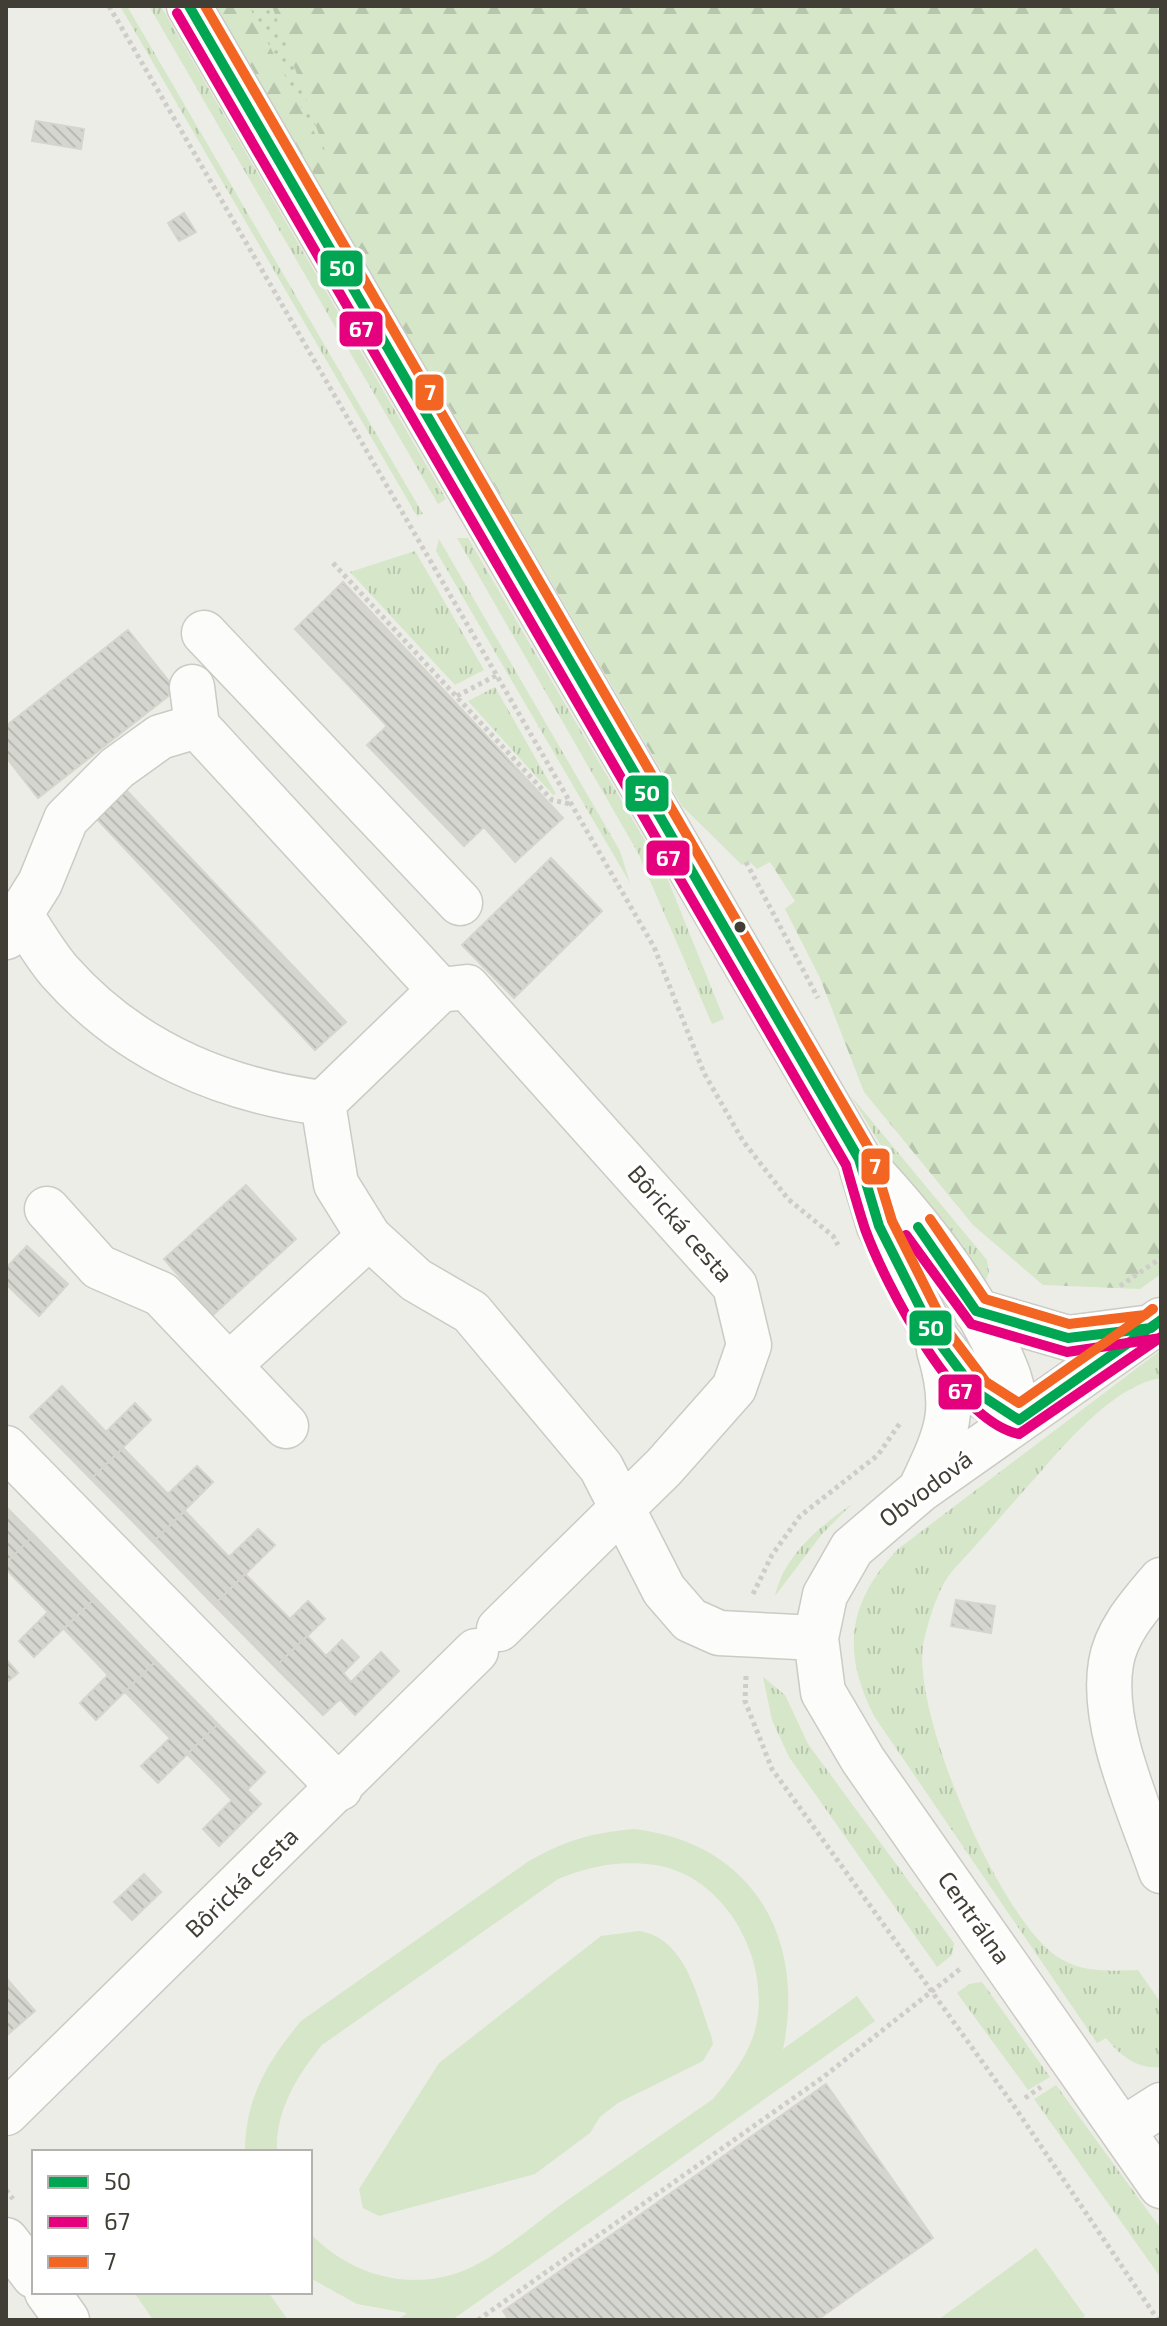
<svg xmlns="http://www.w3.org/2000/svg" width="1167" height="2326" font-family="'Exo 2',sans-serif">
<defs>
<pattern id="grass-tufts" width="24" height="20" patternUnits="userSpaceOnUse" patternTransform="scale(2)"><rect width="24" height="20" fill="#d5e6c9"/><path d="M3 7l-1-3M5 7V3M7 7l1-3M15 17l-1-3M17 17v-4M19 17l1-3" fill="none" stroke="#b8c6ad"/></pattern>
<pattern id="forest-firs" width="22" height="20" patternUnits="userSpaceOnUse" patternTransform="scale(2)"><rect width="22" height="20" fill="#d5e6c9"/><path d="M5 1l3.5 6h-7zM16 11l3.5 6h-7z" fill="#b8c6ad"/></pattern>
<pattern id="park-dots" width="8" height="8" patternUnits="userSpaceOnUse" patternTransform="scale(2)"><rect width="8" height="8" fill="#d5e6c9"/><path d="M2 2h.1M6 6h.1" fill="none" stroke="#b8c6ad" stroke-width="1.8" stroke-linecap="round"/></pattern>
<pattern id="building-back-hatch" width="6" height="6" patternUnits="userSpaceOnUse" patternTransform="scale(2)"><rect width="6" height="6" fill="#d6d6d0"/><path d="M-1 5l2 2M0 0l6 6M5-1l2 2" fill="none" stroke="#b9b9b3"/></pattern>
</defs>
<rect width="100%" height="100%" fill="#edede7"/>
<path fill="url(#grass-tufts)" d="M120,6H127L423,514L417,516Z
M149,6H161L446,499L438,504Z
M457,538H468L668,880L724,1019L712,1024L638,853Z
M439,539L620,851L630,883L436,551Z
M415,551L484,670L455,685L350,572Z
M495,687L556,794L553,795L468,701Z
M851,1096L987,1260L989,1272L985,1282L939,1242Z
M1161,1350V1378C1118,1384 1071,1437 1043,1469C1020,1495 998,1520 975,1546C965,1558 951,1570 944,1583C935,1600 928,1622 924,1640C908,1706 1001,1925 1061,1959C1084,1973 1113,1971 1138,1970L1161,2003V2067C1136,2069 1121,2056 1106,2038L1097,2043L874,1716C841,1651 848,1602 898,1549Z
M852,1504L822,1534L775,1596C785,1554 819,1527 852,1504Z
M763,1677L785,1695L808,1744L954,1943L952,1955L937,1967L789,1757L772,1720Z
M982,1982L1050,2077L1028,2090L957,1993L969,1984Z
M1056,2085L1161,2229V2278L1034,2099Z"/>
<path fill="url(#forest-firs)" d="M215,6H1161V1274L1140,1289L1043,1285L973,1225L864,1092L820,978L785,909L795,901L770,862L757,869L750,862L742,865L682,806Z"/>
<path fill="url(#park-dots)" d="M249,6H272L328,159Z"/>
<path fill="#d5e6c9" d="M634,1829C753,1843 806,1938 783,2049L857,1996L875,2021L452,2320H397L407,2313L357,2304L310,2278V2233C351,2277 416,2294 472,2267C507,2250 540,2219 572,2197C619,2164 666,2132 713,2099C729,2080 744,2061 753,2037C776,1969 729,1876 655,1865C620,1860 590,1866 558,1879L322,2045C297,2076 275,2111 277,2152H245C245,2098 268,2061 301,2021L529,1861C567,1840 590,1833 634,1829Z
M639,1931C686,1938 697,1997 711,2035L713,2044L703,2061L618,2103L600,2117L590,2133L535,2174L379,2216L363,2208L359,2189L439,2063L601,1936Z
M1036,2248L1085,2316L1081,2320H938Z
M134,2292H268L288,2320H153Z"/>
<path fill="url(#building-back-hatch)" stroke="#d5d4cd" stroke-width="2" d="M36,121L84,129L81,149L32,141Z
M184,213L196,232L179,241L168,223Z
M343,582L563,818L515,862L484,827L464,846L367,745L387,726L295,629Z
M128,630L176,690L38,798L6,757V726Z
M127,791L346,1022L315,1050L95,817Z
M551,858L602,911L514,998L462,945Z
M246,1185L296,1239L213,1315L164,1259Z
M27,1246L68,1284L39,1316L6,1284V1268Z
M62,1386L106,1432L135,1403L151,1420L91,1479L30,1417Z
M123,1448L168,1494L197,1466L213,1482L153,1542L91,1479Z
M6,1507L34,1535L6,1563Z
M185,1511L229,1557L258,1529L275,1545L214,1605L153,1542Z
M34,1535L95,1598L34,1657L19,1641L48,1612L6,1569V1563Z
M245,1574L290,1619L308,1601L325,1619L275,1667L214,1605Z
M95,1598L156,1661L96,1720L80,1703L108,1675L64,1629Z
M956,1600L995,1606L991,1633L951,1626Z
M307,1636L326,1656L342,1640L359,1657L343,1673L351,1682L381,1652L399,1671L355,1715L340,1699L323,1715L275,1667Z
M6,1659L18,1673L6,1683Z
M156,1661L218,1724L158,1783L141,1766L170,1738L125,1692Z
M218,1724L265,1772L247,1790L261,1804L219,1846L203,1829L232,1800L187,1754Z
M144,1874L161,1892L132,1920L114,1902Z
M6,1978L35,2011L6,2036Z
M826,2084L933,2238L817,2320H509L503,2311Z"/>
<g fill="none" stroke-linecap="round" stroke-linejoin="round">
<g stroke="#cbcac5" stroke-width="47">
<path id="minor" d="M189,6L859,1159C915,1218 977,1295 1007,1372C1013,1387 1015,1404 1019,1420
M204,633L460,903
M192,687L197,726L440,990L467,987L735,1286L749,1345L734,1388L664,1467L499,1629
M22,917C34,935 46,956 60,972C129,1050 222,1090 323,1103
M6,937L40,883L66,819L117,768L160,737L197,726
M440,990L323,1103L336,1184L369,1237L416,1280L471,1312L601,1467L664,1590L690,1620L719,1633L816,1638
M862,1169L879,1226L935,1337L976,1392L1019,1420
M47,1209L99,1267L161,1294L286,1426
M976,1311L1068,1338L1144,1328
M1161,1320L920,1490L852,1548L825,1595L816,1638L823,1692L863,1760L1161,2186
M229,1365L369,1237
M6,1448L340,1788
M920,1490C947,1433 958,1412 939,1350
M1161,1580C1141,1604 1116,1631 1111,1663C1100,1727 1141,1812 1161,1871
M6,2113L476,1651
M1122,2130L1161,2105
M6,2240L34,2276
M47,2292L67,2320"/>
</g>
<path stroke="#cecdca" stroke-width="5" stroke-dasharray="4 4" stroke-linecap="butt" d="M109,6L654,947L704,1073L743,1141L788,1199L833,1236L838,1245
M333,563L552,800L570,804
M457,696L497,675
M746,862L818,998
M1120,1286L1161,1258
M753,1594L772,1555L800,1516L878,1455L900,1423
M746,1676L745,1701L772,1769L1014,2106L1158,2320
M1025,2098L1041,2087
M6,2190L13,2199
M478,2320L822,2078L960,1969"/>
<use href="#minor" stroke="#fcfcfb" stroke-width="44"/>
<g stroke="#fff" stroke-width="16">
<path id="bus-1" d="M189,6L859,1159L879,1226L935,1337L976,1392L1019,1420L1161,1320
M918,1227L976,1311L1068,1338L1151,1328L1161,1320"/>
</g>
<g stroke="#fff" stroke-width="16">
<path id="bus-2" d="M177,13L846,1165C852,1186 858,1208 865,1229C886,1286 956,1421 1019,1434L1161,1337
M906,1235L971,1324L1067,1352L1161,1338"/>
</g>
<g stroke="#fff" stroke-width="16">
<path id="bus-3" d="M205,6L871,1152L892,1221L947,1330L986,1382L1019,1403L1153,1309
M930,1219L985,1299L1069,1324L1145,1315L1152,1309"/>
</g>
<use href="#bus-1" stroke="#00a651" stroke-width="10"/>
<use href="#bus-2" stroke="#e5007d" stroke-width="10"/>
<use href="#bus-3" stroke="#f26522" stroke-width="10"/>
</g>
<circle fill="#413f35" stroke="#fff" stroke-width="3" cx="740" cy="927" r="7"/>
<g text-anchor="middle" stroke-width="7" stroke-linejoin="round" paint-order="stroke">
<g font-size="24" fill="#413f35" stroke="#fff">
<text transform="translate(680 1224) rotate(49)" y="8">Bôrická cesta</text>
<text transform="translate(926 1489) rotate(-37)" y="8">Obvodová</text>
<text transform="translate(242 1883) rotate(-44)" y="8">Bôrická cesta</text>
<text transform="translate(974 1918) rotate(55)" y="8">Centrálna</text>
</g>
</g>
<g stroke="#fff" stroke-width="3">
<rect x="319" y="249" width="45" height="39" rx="8" fill="#00a651"/>
<rect x="338" y="310" width="46" height="38" rx="8" fill="#e5007d"/>
<rect x="414" y="373" width="31" height="39" rx="8" fill="#f26522"/>
<rect x="624" y="774" width="46" height="39" rx="8" fill="#00a651"/>
<rect x="645" y="839" width="46" height="38" rx="8" fill="#e5007d"/>
<rect x="860" y="1147" width="31" height="39" rx="8" fill="#f26522"/>
<rect x="908" y="1309" width="45" height="38" rx="8" fill="#00a651"/>
<rect x="937" y="1373" width="46" height="38" rx="8" fill="#e5007d"/>
</g>
<g font-size="22" text-anchor="middle" font-weight="bold" fill="#fff">
<text x="342" y="276">50</text>
<text x="361" y="337">67</text>
<text x="430" y="400">7</text>
<text x="647" y="801">50</text>
<text x="668" y="866">67</text>
<text x="875" y="1174">7</text>
<text x="931" y="1336">50</text>
<text x="960" y="1399">67</text>
</g>
<rect width="1167" height="2326" fill="none" stroke="#413f35" stroke-width="16"/>
<rect x="32" y="2150" width="280" height="144" fill="#ffffff" stroke="#b3b2ae" stroke-width="2"/>
<rect x="48" y="2176" width="40" height="12" fill="#00a651" stroke="#b3b2ae" stroke-width="2"/>
<text x="104" y="2190" font-size="24" fill="#413f35">50</text>
<rect x="48" y="2216" width="40" height="12" fill="#e5007d" stroke="#b3b2ae" stroke-width="2"/>
<text x="104" y="2230" font-size="24" fill="#413f35">67</text>
<rect x="48" y="2256" width="40" height="12" fill="#f26522" stroke="#b3b2ae" stroke-width="2"/>
<text x="104" y="2270" font-size="24" fill="#413f35">7</text>
</svg>
